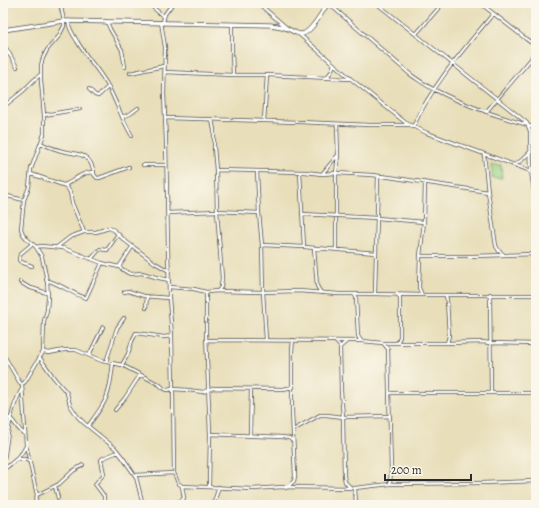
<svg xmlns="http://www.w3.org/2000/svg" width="539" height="508" font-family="Alegreya,serif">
<rect width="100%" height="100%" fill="#fbf7ec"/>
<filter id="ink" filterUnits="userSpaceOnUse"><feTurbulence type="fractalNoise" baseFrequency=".025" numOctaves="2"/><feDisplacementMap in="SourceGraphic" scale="8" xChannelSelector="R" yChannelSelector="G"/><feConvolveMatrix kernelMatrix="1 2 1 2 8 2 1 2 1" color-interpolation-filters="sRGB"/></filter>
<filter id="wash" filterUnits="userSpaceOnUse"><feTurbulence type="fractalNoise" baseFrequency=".012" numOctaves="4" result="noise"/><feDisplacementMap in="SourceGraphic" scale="16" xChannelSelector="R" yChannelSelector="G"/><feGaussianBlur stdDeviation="0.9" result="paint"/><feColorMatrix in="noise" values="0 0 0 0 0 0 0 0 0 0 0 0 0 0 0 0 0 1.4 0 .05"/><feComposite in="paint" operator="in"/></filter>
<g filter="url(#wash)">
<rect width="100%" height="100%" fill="#e8deb9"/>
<path fill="#a1d788" stroke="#66815a" d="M492,165H501L502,178H492Z"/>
</g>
<g filter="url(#ink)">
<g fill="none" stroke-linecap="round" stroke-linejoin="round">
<g stroke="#474640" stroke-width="4">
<path id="street" d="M148,3L164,17
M258,3L287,28
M328,3L411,75C419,80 426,86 435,90C464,105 496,116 528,125
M376,3L516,114L527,123L530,131L531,171L536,205
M480,3L526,39L533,44H536
M68,21C69,28 73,35 77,41C86,57 99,70 108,86C117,103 122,120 132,136
M107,22L110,29L122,50L125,67
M161,22L165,47L164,94L166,141L169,298L172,336L173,389L174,473L178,483L182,486L253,489L282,487L355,488L390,484L482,483L536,481
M163,22L165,14L173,3
M232,24V52L233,75
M416,34L443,3
M300,35L351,79L406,123L427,133L531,171
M3,43L17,67
M3,56L8,54
M165,72L233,75H267L350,79
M130,73L164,66
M327,77L331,72L334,64
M89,89L95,95L98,96L108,87
M3,107L23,91L34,80L40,75
M486,112L531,59L533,54V44
M44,115L80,109
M122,117L130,114L138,108
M165,118L299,122L370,125H410
M212,120L214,130V147L216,170L217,211L222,278L221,287L218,291
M264,121L267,75
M529,126L536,128
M413,127C432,85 464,49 493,14
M41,143C48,147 55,149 62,151C79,155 89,152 94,172
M484,154L488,192L496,246L499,251L503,254
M143,165H166
M515,165L523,159L530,152
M216,170L305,172L322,174L336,173L372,175L389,177L488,192
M257,171L259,213L262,245L263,292L266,340
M300,172L304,247
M31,174L66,186L70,192L72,203L84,232
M322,174L337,156
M64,185C74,182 78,173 92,172L97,178H99L129,167
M3,195L24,200
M167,213L217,211L259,213
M302,214L377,218L424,222
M262,245L304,247L376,253
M36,247L41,246L63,248L102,263L119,267L128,273L131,274L142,273L159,278L169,280
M57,247L70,237L84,232H96L109,228L114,230L124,240L155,263L169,271
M314,248L317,286L321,293
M336,249V173L338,155L337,124
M420,256H473L536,254
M91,259L100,249L107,250L118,234
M32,266L21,262L19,260L20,254L32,244
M119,267L132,247
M46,280C61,284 72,294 86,298L102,263
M20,282L28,287L47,293
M169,287L194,289L206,292L218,291L263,292L298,291L339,294H375L422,295H536
M124,292L128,291L144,296L169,298
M206,292V334L210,434L209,487
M375,293L378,176
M354,294L356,297L358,336L361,341
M490,294L491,393
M422,295L419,288L420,256L424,222L425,183
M446,296L447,300L449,336L447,343
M146,308L147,296
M206,340L362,341L383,343L388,349L391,470L390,484
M383,343H447L482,342L490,343L536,344
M397,343L400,337V297L397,294
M340,347L347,341
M43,352L49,353L64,350H76L102,361L122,365L143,376L160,385L163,388L167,390L173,389L188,390L203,392L213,388L283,389L293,387
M3,354L20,383L22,384L25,382L43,352L44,321L47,310L48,297L47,281L42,257L36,247L27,239L23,234L21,229L22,219L24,200L29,187L31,169L44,134V115L41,81V65L43,58L47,50L59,36L64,26V21L60,3
M89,355L103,327
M40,358L54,378L67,393L70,405L78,417L84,423L115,448L123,458L136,477L143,505
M106,362L117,328L124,318
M122,365L128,354L132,341L136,333L164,337L172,336
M22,384L26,445L37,495L34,505
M389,393H536
M115,410L125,398L140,375
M3,416C17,419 14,428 25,434
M88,426C96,415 106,403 109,389C111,381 112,372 113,363
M293,430L320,415H327L343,417L341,391L340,347L339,345L335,341
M210,434L282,437L289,438L293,441
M250,435L251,389
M17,459H25L30,462
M3,466C8,440 8,412 22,389
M3,470C12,463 21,457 26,446
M135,475L174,473
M55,486L58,498
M350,487L345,482L344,476L343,417L390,416
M286,488L294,481L295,476L292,412V351L293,340
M37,495L59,484L73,471L83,465
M104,505V496L95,484L104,474L101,460L103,458L118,452
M165,505L181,501L184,498L182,486
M213,505L219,487
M354,505L356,504L355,488"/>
</g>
<g stroke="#474640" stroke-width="5">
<path id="secondary" d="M3,30L64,21L270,25C275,26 281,26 285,28C290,29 294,33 300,34C310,36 323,10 328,3"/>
</g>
<use href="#street" stroke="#fff" stroke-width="2.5"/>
<use href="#secondary" stroke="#fff" stroke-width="3.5"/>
</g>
</g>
<rect width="539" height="508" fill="none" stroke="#fbf7ec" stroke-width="16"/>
<path d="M385 474v6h86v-6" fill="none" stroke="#2b2b2b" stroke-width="2"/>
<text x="391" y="474" font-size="12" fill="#2b2b2b" stroke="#fbf7ec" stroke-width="3" paint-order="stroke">200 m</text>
</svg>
